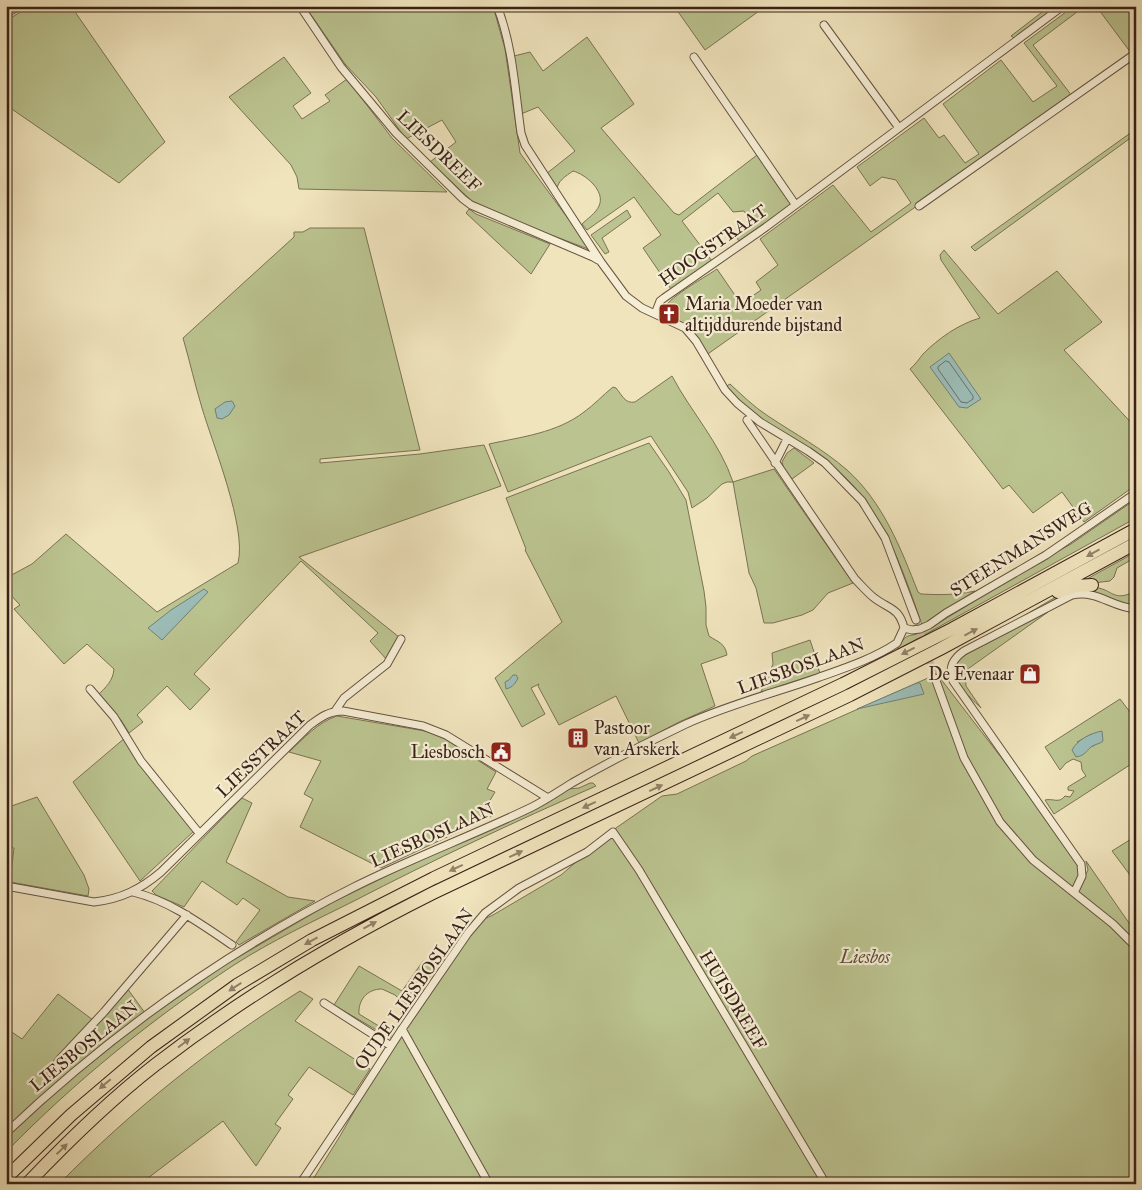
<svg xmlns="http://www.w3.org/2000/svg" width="1142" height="1190" font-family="'IM FELL Great Primer',serif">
<rect width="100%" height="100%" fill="#f0e4bd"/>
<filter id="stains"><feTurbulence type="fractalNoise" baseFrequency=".004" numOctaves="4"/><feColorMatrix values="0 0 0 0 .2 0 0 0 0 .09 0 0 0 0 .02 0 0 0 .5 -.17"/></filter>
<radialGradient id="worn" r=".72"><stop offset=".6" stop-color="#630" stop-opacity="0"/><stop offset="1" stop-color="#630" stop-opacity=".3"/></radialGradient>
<path fill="#bbc490" stroke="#7a7254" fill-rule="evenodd" d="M30,6H71L165,142L119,183L6,105V53L10,49L6,45V21Z
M305,6H493L505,49L520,153L591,250L527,226L481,207L473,202L430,162L456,142L442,120L406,139L376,97L345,64Z
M674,6H766L705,50Z
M1050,6H1059L1016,39L1011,36Z
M1074,6H1085L1033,45L1072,96L705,356L678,321L662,312C665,299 704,278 717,269L741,304L761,290L756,282L778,265L760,239L833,185L871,232L911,203L896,180L882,177L870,186L857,167L924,118L939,138L944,135L965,163L979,154L943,104L1001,60L1033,102L1057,86L1024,43Z
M1096,6H1136V50L1131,53Z
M587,37L634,104L601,128L674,213L679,215L757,155L792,204L739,241L735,235L751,222L744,211L733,212L718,193L682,221L712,261L671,289L643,248L661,235L634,197L587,230L582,224C587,219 596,213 599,206C606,191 585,174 573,171C566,176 557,181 557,190L546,174L575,151L538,107L521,114L514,56L530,52L543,71Z
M284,57L311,93L293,106L302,119L330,101L325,95L347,79L392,138L447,192L299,189L297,177L291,165L229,97Z
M1136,129V134L975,251L971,247Z
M469,209L476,214L550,244L531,274L466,213Z
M627,210L631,217L602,238L609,252L605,254L591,235Z
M310,228H364L420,450L320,459V463L420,454L484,445L501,486L299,557L399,637L387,660L370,641L378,633L301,561L194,674L210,689L190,710L167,686L137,715L143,722L129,733L121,720L98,695C106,687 113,681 114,669L87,644L64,664L14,609L20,605L6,590V578L32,564L66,534L157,612L238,563C247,528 213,445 202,408C195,385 190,362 183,338L294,237V232H303Z
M944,250L998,314L1057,271L1102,322L1064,350L1136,428V485L1084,522L1062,492L1033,513L1009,485L1003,489L910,369C915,365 919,359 923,354C939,338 959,324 980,318L941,260L940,255Z
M672,376C691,412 720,443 733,482L774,469L853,583L828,593L813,610L802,615L773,623H764L756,588L749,573L733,482H727L722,484L707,498L692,508L688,492L651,436L508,492L489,444C521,437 557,433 584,412C594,405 603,395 613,387L616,388C622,395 625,404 635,402Z
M730,384C742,395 754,407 768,416C795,434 823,449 847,470C883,502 901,549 918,592L921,594C940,595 957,595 975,591L922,625C901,565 880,500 827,462C809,449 789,439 772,427C755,415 740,401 725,387Z
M649,443L669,472L686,500L704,591L706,607V625L709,636C718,642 725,643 727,655L701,664L715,706L679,722L639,743L616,696L559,725L538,686L539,684L531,688L545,714L522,727L495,678L562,622L525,550L526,549L506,498Z
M794,448L814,463L792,479L784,470L782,462L787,453Z
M1136,499V518L897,650C907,631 907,638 924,632L1030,567L1071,544Z
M1136,552V557L1117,568L1114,577L1110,581L1076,585Z
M1093,587C1114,589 1112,603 1136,591V608L1074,592L1008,625L1061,594Z
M1048,612L965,671L966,686L981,708C968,695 941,675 961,657Z
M810,640L819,667L818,668L820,673L761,692L773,664L772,653Z
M937,674L1017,778L1085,876L1088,870L1086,861L1136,933V939L1132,941L1136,949V1184H310L340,1136L380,1066L471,925L493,915L561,875L616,828L662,796L677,794L746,761L752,756Z
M1120,699L1136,720V761L1054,814L1045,800C1053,798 1059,804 1065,796L1070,797L1074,791L1068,790V787L1086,776L1082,770L1081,762L1073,759L1066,763L1060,770L1045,747ZM1092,734L1094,746L1077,742Z
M337,716L431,732L445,739L496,772L487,789L495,792L485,809L494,815L381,868L300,827L313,799L304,794L321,761L289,752C303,739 318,722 337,716Z
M126,737L194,831L140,881L73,782Z
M590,783H593L596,786C514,822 433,860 354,901C314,921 271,941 234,965C153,1018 74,1082 6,1152V1138L65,1084L112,1046L141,1023L225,965L329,904L393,873L547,803L568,789L579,788Z
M37,797L84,875L89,889L88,896L10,882L14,848L6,847V808Z
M242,798L252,803L226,862L288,897L315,901L239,945L236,942L260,910L243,898L237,905L202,881L184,907L156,895L152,891Z
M1136,836V879H1133L1112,851Z
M423,961L437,966L401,1021V1001L395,995L382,989C367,989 358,1000 359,1014L392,1034L390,1038L334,1005L359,966L402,991Z
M127,988L145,1013L6,1129V1028L22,1039L58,994L93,1020L44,1073L49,1079L62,1059Z
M300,991L313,999L295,1021L370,1069L353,1095L309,1067L288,1095L293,1099L275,1124L281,1128L256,1166L223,1121L148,1178L152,1184H59C132,1110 212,1046 300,991Z"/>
<path fill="#9cbdb8" stroke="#747f78" d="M949,353L981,399L967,408L959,407L930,367Z
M232,401L235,406L229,415L222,419L217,418L215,409L225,402Z
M204,589L208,592L162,640L148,628L171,610Z
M513,675H516L518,678C515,684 513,687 506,689L505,682L509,680Z
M920,683L924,694L857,709L917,683Z
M1102,731L1103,741C1100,744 1095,744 1091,747C1085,752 1086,755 1076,757L1072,750C1077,740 1091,733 1102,731Z"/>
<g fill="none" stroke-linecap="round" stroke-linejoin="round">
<path stroke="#6a6f68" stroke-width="1" d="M946,361L949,362L973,396V399L967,403L961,402L938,369V367Z"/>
<path stroke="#cbbd9c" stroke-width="7" stroke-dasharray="7 3.5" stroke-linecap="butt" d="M916,620L935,678"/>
<g stroke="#675240" stroke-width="9">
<path id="street" d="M300,6L341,67L396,133L463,199L471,205L593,257L598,260
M497,6C513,46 515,91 521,133L525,145L601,262L626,296L642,308L685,328L696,341L725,390L737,403L760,422L808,451L825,463L862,501L885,538L916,620
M6,14L19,6
M824,25L899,128
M694,57L795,204
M919,206L1136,53
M655,314L660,301L664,298L766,227L1063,6
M775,463L787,439
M904,628L912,630L920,629L929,625L946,613L1046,555L1136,493
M935,678L964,758L1000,822L1033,860L1113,924L1136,947
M90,689L114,717L141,761L199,833
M335,711L344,698L387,664L401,639
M6,886L94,902C121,899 141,889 161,872L310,725C321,717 329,711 343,711L423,726L446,735L548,798
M133,892C170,901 201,924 232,945
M1074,893L1082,876L1081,864L953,681C948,667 953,659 964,651L1072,595C1099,590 1110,607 1136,609
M324,1003L391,1046
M402,1029L489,1184
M51,1073L59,1060L104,1012L187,915
M6,1133C109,1035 227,951 354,887C412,858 474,835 532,807C546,800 559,791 572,783C609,762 648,742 686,724C728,705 774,693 817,678C845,668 873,659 897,643L904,628C899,607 888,609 873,597C867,592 861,585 855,579L747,420
M300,1184L357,1099L402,1029L468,933L485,913L519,888L587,852L613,832L639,870L826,1184"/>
</g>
<g stroke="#392117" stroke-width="14">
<path id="highway" d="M1058,592L1076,586L1092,585
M6,1178L71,1115L151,1047L237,985L312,940L434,878L843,684L952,629L1136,529
M27,1184C67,1142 110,1100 155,1065C242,998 335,942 433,893L850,695L940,649L1136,543"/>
</g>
<use href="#street" stroke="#f5edd4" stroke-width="7"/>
<use href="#highway" stroke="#f0e4bd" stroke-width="12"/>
</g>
<defs><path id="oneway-solid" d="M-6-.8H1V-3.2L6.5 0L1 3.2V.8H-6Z" transform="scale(1.25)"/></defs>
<g fill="#94826a">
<use href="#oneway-solid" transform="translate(1093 553) rotate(151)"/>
<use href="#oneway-solid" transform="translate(971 632) rotate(-28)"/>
<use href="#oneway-solid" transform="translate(908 651) rotate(153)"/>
<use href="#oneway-solid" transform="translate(803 718) rotate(-25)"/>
<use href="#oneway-solid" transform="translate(736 735) rotate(155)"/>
<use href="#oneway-solid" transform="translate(656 788) rotate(-25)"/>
<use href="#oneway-solid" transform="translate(589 805) rotate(155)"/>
<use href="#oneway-solid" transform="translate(516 854) rotate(-25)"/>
<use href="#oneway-solid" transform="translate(456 868) rotate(155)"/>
<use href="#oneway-solid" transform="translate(370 925) rotate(-28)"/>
<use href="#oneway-solid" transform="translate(311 941) rotate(151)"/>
<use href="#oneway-solid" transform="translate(235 987) rotate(147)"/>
<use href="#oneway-solid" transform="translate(184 1043) rotate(-37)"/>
<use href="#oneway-solid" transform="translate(105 1084) rotate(140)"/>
<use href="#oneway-solid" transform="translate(62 1149) rotate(-44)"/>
</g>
<defs>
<g id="church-square" transform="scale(1.125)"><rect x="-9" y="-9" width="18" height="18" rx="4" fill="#8f2418" stroke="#f5edd4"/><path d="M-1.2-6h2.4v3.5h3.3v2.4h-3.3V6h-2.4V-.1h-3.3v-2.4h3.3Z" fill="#fff"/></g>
<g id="shop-square" transform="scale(1.125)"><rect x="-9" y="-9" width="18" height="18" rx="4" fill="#8f2418" stroke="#f5edd4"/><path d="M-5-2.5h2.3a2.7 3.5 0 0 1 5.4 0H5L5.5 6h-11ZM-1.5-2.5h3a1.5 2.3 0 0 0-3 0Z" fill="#fff"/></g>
<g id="building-square" transform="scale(1.125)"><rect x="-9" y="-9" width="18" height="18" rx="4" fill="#8f2418" stroke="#f5edd4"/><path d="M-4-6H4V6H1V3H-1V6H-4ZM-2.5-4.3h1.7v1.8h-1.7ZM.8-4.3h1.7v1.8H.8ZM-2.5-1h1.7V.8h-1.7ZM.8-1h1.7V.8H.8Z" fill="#fff"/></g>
<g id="civic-square" transform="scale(1.125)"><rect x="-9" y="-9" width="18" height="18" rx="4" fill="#8f2418" stroke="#f5edd4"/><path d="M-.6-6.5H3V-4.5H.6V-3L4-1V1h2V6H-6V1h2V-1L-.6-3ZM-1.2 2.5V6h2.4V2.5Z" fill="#fff"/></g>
</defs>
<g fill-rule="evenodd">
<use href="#church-square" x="669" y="314"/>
<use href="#shop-square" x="1030" y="674"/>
<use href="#building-square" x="578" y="738"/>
<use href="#civic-square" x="501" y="752"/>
</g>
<g text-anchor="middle" stroke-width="4.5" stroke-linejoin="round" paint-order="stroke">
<g font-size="18" fill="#392117" stroke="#f5edd4">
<text transform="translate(439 151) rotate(44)" y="6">LIESDREEF</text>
<text transform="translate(713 245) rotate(-35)" y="6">HOOGSTRAAT</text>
<text transform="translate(1021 549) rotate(-32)" y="6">STEENMANSWEG</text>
<text transform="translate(801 666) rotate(-20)" y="6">LIESBOSLAAN</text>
<text transform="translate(261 754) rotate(-44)" y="6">LIESSTRAAT</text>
<text transform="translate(432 835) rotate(-24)" y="6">LIESBOSLAAN</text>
<text transform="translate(414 989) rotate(-55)" y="6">OUDE LIESBOSLAAN</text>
<text transform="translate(733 1000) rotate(59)" y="6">HUISDREEF</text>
<text transform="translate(84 1046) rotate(-39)" y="6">LIESBOSLAAN</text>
</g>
<g font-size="18" fill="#392117" stroke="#f5edd4" text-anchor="start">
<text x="685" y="310">Maria Moeder van<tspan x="685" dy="21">altijddurende bijstand</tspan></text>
<text x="1014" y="680" text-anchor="end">De Evenaar</text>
<text x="594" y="734">Pastoor<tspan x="594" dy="21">van Arskerk</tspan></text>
<text x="485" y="758" text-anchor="end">Liesbosch</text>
</g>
<g font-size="18" font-style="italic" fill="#5a4a35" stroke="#f5edd4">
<text x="865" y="963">Liesbos</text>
</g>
</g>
<rect width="1142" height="1190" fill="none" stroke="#f0e4bd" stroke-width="25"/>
<rect x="8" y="8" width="1127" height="1175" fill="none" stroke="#392117" stroke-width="2.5"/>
<rect x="12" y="12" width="1117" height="1165" fill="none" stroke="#392117"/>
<rect width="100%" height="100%" filter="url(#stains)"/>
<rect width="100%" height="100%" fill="url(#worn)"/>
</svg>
